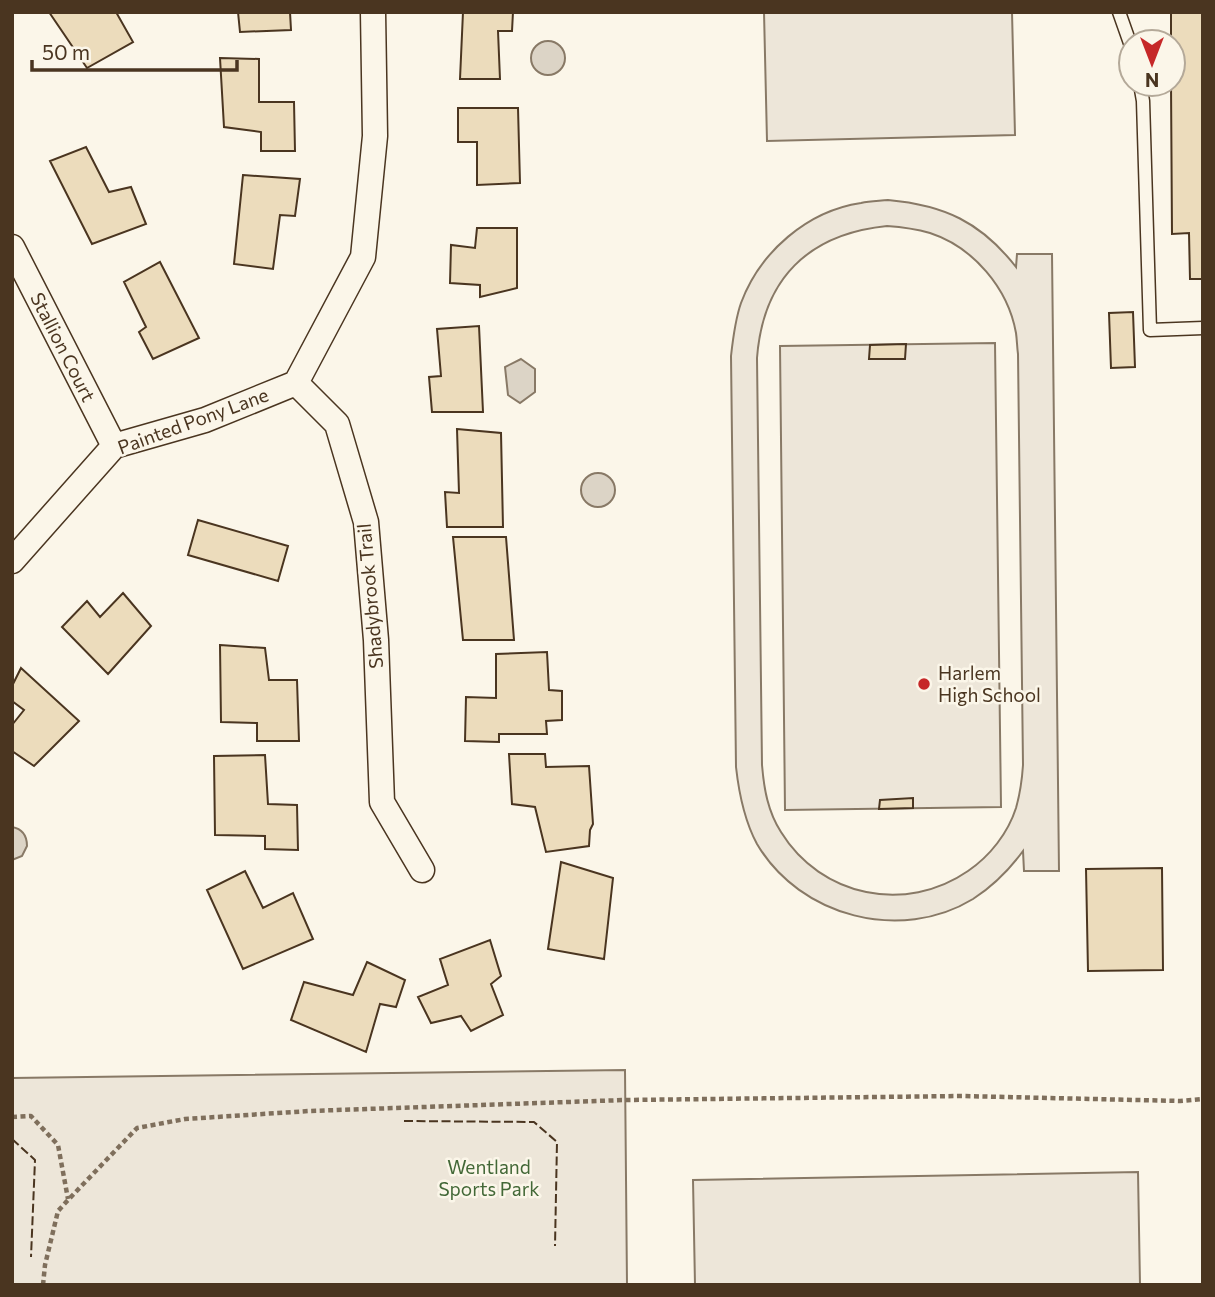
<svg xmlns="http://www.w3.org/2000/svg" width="1215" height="1297" font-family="Commissioner,sans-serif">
<rect width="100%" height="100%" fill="#fbf6e9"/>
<path fill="#ede6d9" stroke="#887966" stroke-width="2" fill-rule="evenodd" d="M764,12H1012L1015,135L767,141Z
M888,200C944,205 981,222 1016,267L1017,254H1052L1059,871H1024L1023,851C1009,870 993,886 973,899C901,943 800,917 757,844C744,820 739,794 736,767L731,356C733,338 735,320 741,303C760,252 807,211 861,203C870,201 879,201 888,200ZM887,226C901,227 916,229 930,233C973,247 1008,288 1016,333C1017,340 1017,347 1018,354L1023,765C1022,780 1020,794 1016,808C1008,833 990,856 968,871C906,914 821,897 781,832C768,812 764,789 762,765L757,358C763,279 808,234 887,226Z
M995,343L1001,807L785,810L780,346Z
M625,1070L627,1285H12V1078Z
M1138,1172L1140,1285H695L693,1180Z"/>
<path fill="#dcd4c6" stroke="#887966" stroke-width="2" d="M531 58a17 17 0 1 1 34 0a17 17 0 1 1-34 0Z
M521,359L535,369V392L520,403L508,395L505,367Z
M581 490a17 17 0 1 1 34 0a17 17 0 1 1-34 0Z
M12,827C23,829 27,836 27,846L22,856L12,860Z"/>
<path fill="#ecdcbc" stroke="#4a3520" stroke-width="2" d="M49,12H116L133,42L87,68Z
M238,12H290L291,30L240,32Z
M463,12H513L512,31H498L500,79H460Z
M1171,12H1203V279H1190L1189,233L1172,234L1171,84H1173V42H1171Z
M220,58L259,59V102H294L295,151H261V132L224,127Z
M458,108H518L520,183L477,185V142H458Z
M86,147L109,192L131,187L146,224L92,244L50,161Z
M243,175L300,179L295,216L280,215L273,269L234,264Z
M477,228H517V288L480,297V285L450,283L451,245L475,248Z
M160,262L199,338L153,359L139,332L146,327L124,282Z
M1133,312L1135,367L1111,368L1109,313Z
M479,326L483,412H432L429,377L441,376L437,329Z
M906,344L905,359H869L870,345Z
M457,429L501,433L503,527H447L445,492L459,493Z
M198,520L288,546L278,581L188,555Z
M453,537H506L514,640H463Z
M123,593L151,626L108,674L62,627L87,601L100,617Z
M220,645L265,648L269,680H297L299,741H257V723L221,722Z
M547,652L549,690L562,691V720L546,721L547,734H499V742L465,741L466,697L496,698V654Z
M21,668L79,721L34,766L12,751V725L24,710L12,701V686Z
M509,754H545L546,767L589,766L593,824L590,830L589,846L546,852L535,807L512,804Z
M265,755L268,804L297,805L298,850L265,849V836L215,835L214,756Z
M913,798V808L879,809L880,800Z
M561,862L613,878L604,959L548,949Z
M1162,868L1163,970L1088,971L1086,869Z
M245,871L263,908L293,893L313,939L243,969L207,890Z
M490,940L501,976L491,984L503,1015L471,1031L461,1016L431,1023L418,997L448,985L440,959Z
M367,962L405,980L396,1007L380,1004L366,1052L291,1020L304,982L353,995Z"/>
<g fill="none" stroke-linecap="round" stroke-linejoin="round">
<g stroke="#4a3520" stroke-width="15">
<path id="lane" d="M1119,12L1131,46
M1140,84L1143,101L1150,330L1203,328"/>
</g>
<g stroke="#4a3520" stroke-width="27">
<path id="street" d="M12,247L114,446
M296,383L337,424L366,522L376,640L382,802L422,870
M296,383L363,257L375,136L373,12
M12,561L114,446L205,420L296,383"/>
</g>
<path stroke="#7f6f5c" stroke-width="4.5" stroke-dasharray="5 3.5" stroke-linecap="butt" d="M12,1117L31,1116L58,1145L68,1199
M43,1285L45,1265L58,1211L68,1200L137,1128L185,1119L309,1111L625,1100L962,1096L1180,1101L1203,1099"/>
<use href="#lane" stroke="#fbf6e9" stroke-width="12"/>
<use href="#street" stroke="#fbf6e9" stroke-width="24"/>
<path stroke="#4a3520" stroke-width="2" stroke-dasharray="9 3.5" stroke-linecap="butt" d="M404,1121L534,1122L557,1142L555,1246
M12,1139L35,1160L31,1257"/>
</g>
<circle fill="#c62828" stroke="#fbf6e9" stroke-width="2.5" cx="924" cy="684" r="7"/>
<g text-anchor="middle" stroke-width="5" stroke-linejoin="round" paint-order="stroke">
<g font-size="19" fill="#4a3520" stroke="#fbf6e9">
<text transform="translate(63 347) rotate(63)" y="7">Stallion Court</text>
<text transform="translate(193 421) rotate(-20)" y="7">Painted Pony Lane</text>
<text transform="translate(370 596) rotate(-95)" y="7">Shadybrook Trail</text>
</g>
<g font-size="19" fill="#4a3520" stroke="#fbf6e9" text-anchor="start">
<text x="938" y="680">Harlem<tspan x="938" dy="22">High School</tspan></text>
</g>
<g font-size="19" fill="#436837" stroke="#fbf6e9">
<text x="489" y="1174">Wentland<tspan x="489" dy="22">Sports Park</tspan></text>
</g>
</g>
<rect width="1215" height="1297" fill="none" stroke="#4a3520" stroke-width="28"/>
<g transform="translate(1152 63) rotate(180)"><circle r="33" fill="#fbf6e9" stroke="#b4a999" stroke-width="2"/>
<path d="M0-5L12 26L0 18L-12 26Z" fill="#c62828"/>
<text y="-10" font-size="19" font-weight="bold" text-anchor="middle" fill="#4a3520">N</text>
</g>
<path d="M32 60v10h205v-10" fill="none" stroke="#4a3520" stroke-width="3.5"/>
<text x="42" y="60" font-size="21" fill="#4a3520" stroke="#fbf6e9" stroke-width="5" paint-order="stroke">50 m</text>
</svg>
